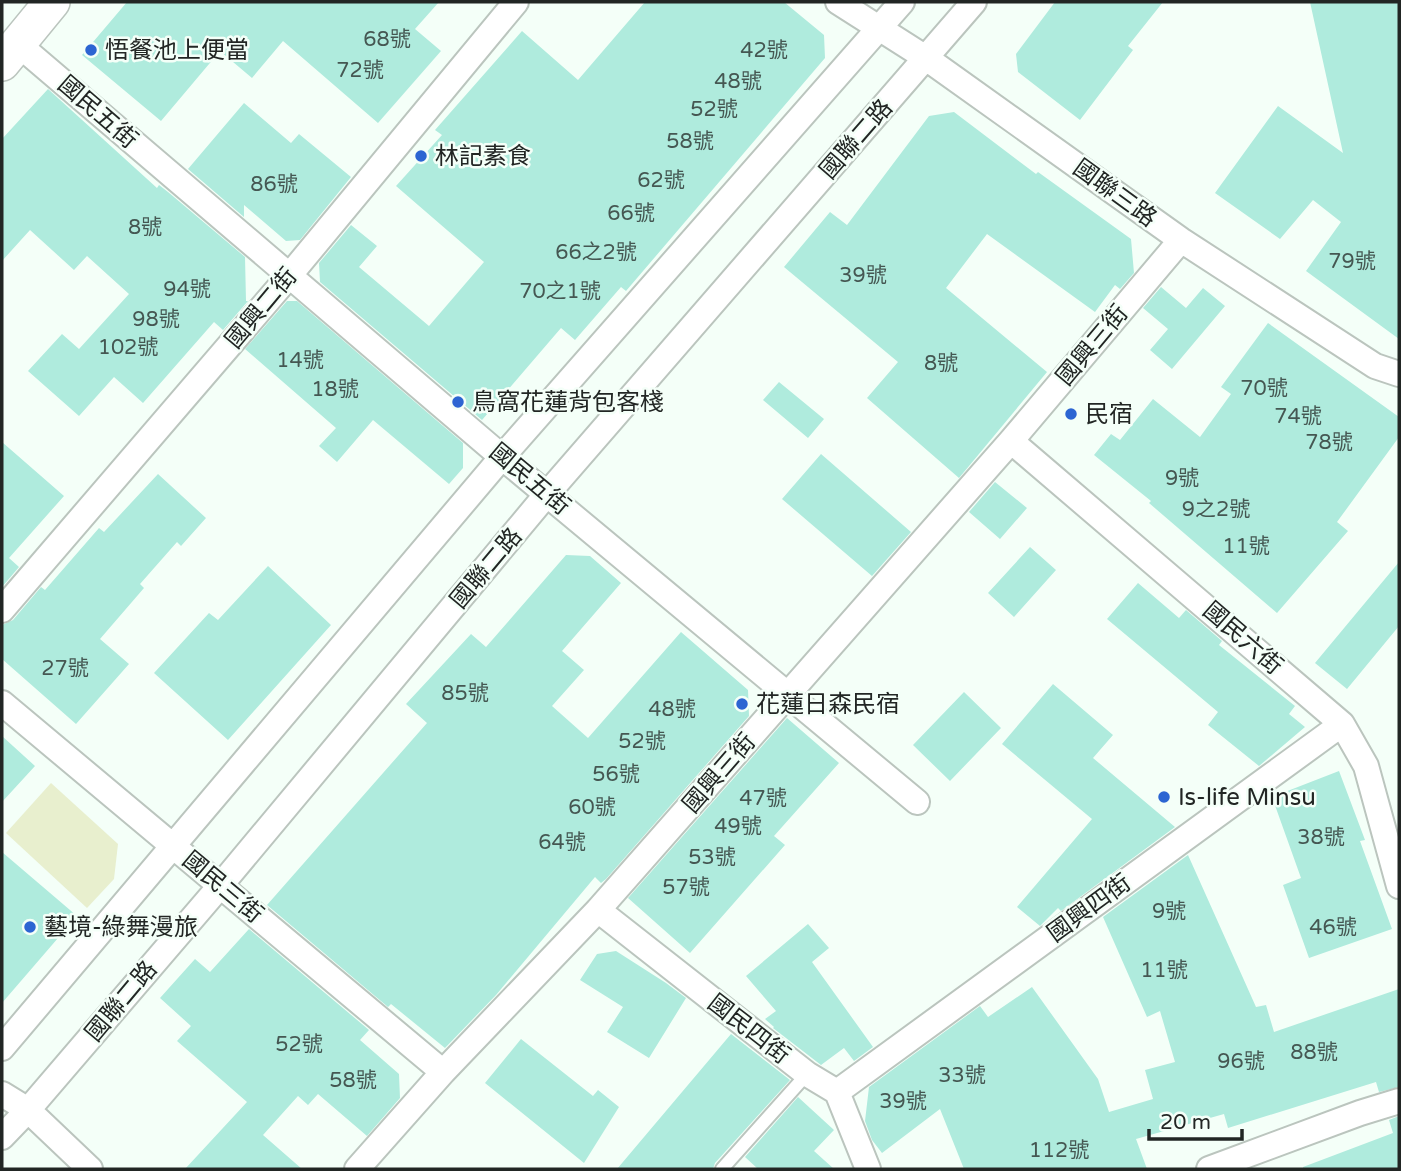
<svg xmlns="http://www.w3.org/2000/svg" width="1401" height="1171" font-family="'Varela Round','Noto Sans TC',sans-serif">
<rect width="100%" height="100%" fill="#f4fff8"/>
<path fill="#e8efce" d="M51,783L118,844L114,879L87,908L6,833Z"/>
<path fill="#afebdd" d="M127,2H439L415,29L441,51L378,123L283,41L252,78L220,51L161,121L82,55Z
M645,2H784L824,35L825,58L626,291L621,287L575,340L561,328L482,420L320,282L319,263L351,225L377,246L359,267L429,326L484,262L396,186L442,135L435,130L522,31L578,80Z
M1055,2H1163L1128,46L1133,50L1080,120L1018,72L1016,54Z
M1310,2H1399V339L1306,271L1341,222L1313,200L1280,239L1215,193L1278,106L1343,153Z
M48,89L157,188L159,185L168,192L245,257L246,301H248L223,330L214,322L143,403L114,377L79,416L28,371L62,334L79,349L129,294L87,256L74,270L30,230L2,261V139Z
M244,103L291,143L299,134L351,177L300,240L286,241L244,205V217L188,169Z
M954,112L1036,174L1038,172L1131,239L1134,273L1120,289L1115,285L1095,312L987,234L946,288L1047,372L959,478L867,398L898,362L784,267L830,212L847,225L929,116Z
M1161,287L1186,308L1203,288L1225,306L1172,369L1150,350L1168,329L1143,308Z
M287,301H297L463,443V468L449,484L373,420L337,462L319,446L336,428L245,349Z
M1268,323L1399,417V437L1337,522L1348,531L1277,613L1149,503L1151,501L1094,455L1111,434L1120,440L1153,399L1200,437L1231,394L1221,387Z
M779,382L824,419L808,438L763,400Z
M2,442L64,496L9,558L19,567L2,587Z
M821,454L911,532L872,576L782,499Z
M158,474L206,518L181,546L177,542L140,584L144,588L100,639L129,664L76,724L2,659V625L13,620L41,587L45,590L99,528L104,532Z
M995,482L1027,508L1000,539L969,512Z
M1030,547L1056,570L1014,617L988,593Z
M566,555L590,556L621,583L562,651L584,670L552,706L588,738L681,632L748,690L749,716L606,879L601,883L595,877L496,995L445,1048L391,1004L388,1007L267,905L427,723L406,704L471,634L486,647Z
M1399,562V626L1347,689L1315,663Z
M268,566L331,625L228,740L154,673L209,613L218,620Z
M1138,583L1179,618L1186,610L1222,641L1219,645L1295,706L1289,714L1305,727L1259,766L1208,725L1218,712L1107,619Z
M1053,684L1113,735L1093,758L1175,827L1061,911L1058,908L1040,926L1017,907L1092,819L1002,744Z
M964,692L1001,728L950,781L913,745Z
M787,718L839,763L774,836L785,845L690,953L628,898Z
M2,736L35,766L2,802Z
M1339,771L1365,840L1360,841L1392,929L1309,958L1283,885L1301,878L1272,797Z
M2,852L77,916L2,1003Z
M1188,855L1256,1007L1266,1005L1274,1032L1399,989V1087L1379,1092L1376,1082L1228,1128L1224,1114L1136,1139L1147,1169H964L940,1109L882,1153L872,1140L865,1121L869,1087L980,1006L988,1017L1032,987L1098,1079L1109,1112L1153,1099L1145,1070L1175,1062L1160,1011L1147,1017L1103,917Z
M808,924L829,948L812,962L873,1047L854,1061L844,1048L821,1065L773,1028L774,1027L765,1019L776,1011L746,976Z
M249,929L369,1030L360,1040L399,1074L400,1098L367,1136L318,1094L308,1105L298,1096L263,1135L302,1169H185L247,1102L177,1041L191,1026L160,998L195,959L210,972Z
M616,951L666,983L686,998L649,1058L607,1032L623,1007L580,980L597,954Z
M731,1034L790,1080L715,1163L713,1169H617Z
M521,1039L593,1096L598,1090L619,1107L584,1163L485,1083Z
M798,1097L834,1130L814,1151L834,1169H758L745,1157Z
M1399,1116V1169H1303V1167L1393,1133L1389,1120Z"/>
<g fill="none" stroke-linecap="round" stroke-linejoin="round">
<g stroke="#bbc5be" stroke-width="16">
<path id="lane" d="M722,1169L807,1074"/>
</g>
<g stroke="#bbc5be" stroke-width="28">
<path id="street" d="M838,2L926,58L1181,240L1375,366L1399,374
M18,44L502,457L917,802
M1011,441L1342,724L1366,766L1399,886
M2,610L289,276L516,2
M2,703L443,1072
M598,910L807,1074L837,1092L868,1169
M2,1048L502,457L902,2
M837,1092L1342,724
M2,1094L28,1110L90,1169
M2,1137L28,1110L220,886L547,494L974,2
M357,1169L443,1072L598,910L1011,441L1181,240
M1209,1169L1360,1113L1399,1101"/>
</g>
<g stroke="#bbc5be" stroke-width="38">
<path id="secondary" d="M2,63L52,2"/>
</g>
<use href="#lane" stroke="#fff" stroke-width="12"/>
<use href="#street" stroke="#fff" stroke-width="24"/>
<use href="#secondary" stroke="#fff" stroke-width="35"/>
</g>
<g fill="#2c65d2" stroke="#f4fff8" stroke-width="2.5">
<circle cx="91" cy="50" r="7"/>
<circle cx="421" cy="156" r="7"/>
<circle cx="458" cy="402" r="7"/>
<circle cx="1071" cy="414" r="7"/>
<circle cx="742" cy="704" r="7"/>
<circle cx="1164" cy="797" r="7"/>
<circle cx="30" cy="927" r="7"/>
</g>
<g text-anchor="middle" stroke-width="5" stroke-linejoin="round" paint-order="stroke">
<g font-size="21" fill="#455752">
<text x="387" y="46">68號</text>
<text x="764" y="57">42號</text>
<text x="360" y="77">72號</text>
<text x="738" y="88">48號</text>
<text x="714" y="116">52號</text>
<text x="690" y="148">58號</text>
<text x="661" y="187">62號</text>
<text x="274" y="191">86號</text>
<text x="631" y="220">66號</text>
<text x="145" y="234">8號</text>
<text x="596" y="259">66之2號</text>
<text x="1352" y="268">79號</text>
<text x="863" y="282">39號</text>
<text x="187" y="296">94號</text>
<text x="560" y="298">70之1號</text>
<text x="156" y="326">98號</text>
<text x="128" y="354">102號</text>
<text x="300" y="367">14號</text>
<text x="941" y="370">8號</text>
<text x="1264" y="395">70號</text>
<text x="335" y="396">18號</text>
<text x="1298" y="423">74號</text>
<text x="1329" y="449">78號</text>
<text x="1182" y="485">9號</text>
<text x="1216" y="516">9之2號</text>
<text x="1246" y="553">11號</text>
<text x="65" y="675">27號</text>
<text x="465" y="700">85號</text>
<text x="672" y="716">48號</text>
<text x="642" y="748">52號</text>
<text x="616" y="781">56號</text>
<text x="763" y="805">47號</text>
<text x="592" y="814">60號</text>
<text x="738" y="833">49號</text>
<text x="1321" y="844">38號</text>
<text x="562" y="849">64號</text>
<text x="712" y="864">53號</text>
<text x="686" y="894">57號</text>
<text x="1169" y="918">9號</text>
<text x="1333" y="934">46號</text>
<text x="1164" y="977">11號</text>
<text x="299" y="1051">52號</text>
<text x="1314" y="1059">88號</text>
<text x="1241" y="1068">96號</text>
<text x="962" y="1082">33號</text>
<text x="353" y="1087">58號</text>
<text x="903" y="1108">39號</text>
<text x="1059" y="1157">112號</text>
</g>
<g font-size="24" fill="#222624" stroke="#f4fff8" text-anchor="start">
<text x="105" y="58">悟餐池上便當</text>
<text x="435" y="164">林記素食</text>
<text x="472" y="410">鳥窩花蓮背包客棧</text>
<text x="1085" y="422">民宿</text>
<text x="756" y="712">花蓮日森民宿</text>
<text x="1178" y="805">Is-life Minsu</text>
<text x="44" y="935">藝境-綠舞漫旅</text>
</g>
<g font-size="24" fill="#222624" stroke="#f4fff8">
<text transform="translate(98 112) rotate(41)" y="8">國民五街</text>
<text transform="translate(856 139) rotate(-49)" y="8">國聯二路</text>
<text transform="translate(1115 193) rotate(36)" y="8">國聯三路</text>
<text transform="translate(261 308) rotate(-50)" y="8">國興二街</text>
<text transform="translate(1092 345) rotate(-50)" y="8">國興三街</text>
<text transform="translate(530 479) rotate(40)" y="8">國民五街</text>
<text transform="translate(486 568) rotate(-50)" y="8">國聯二路</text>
<text transform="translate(1243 638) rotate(41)" y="8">國民六街</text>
<text transform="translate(719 773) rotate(-49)" y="8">國興三街</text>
<text transform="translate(223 887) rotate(40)" y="8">國民三街</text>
<text transform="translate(1089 908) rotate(-36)" y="8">國興四街</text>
<text transform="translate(121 1001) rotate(-50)" y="8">國聯二路</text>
<text transform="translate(749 1029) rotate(38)" y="8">國民四街</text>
</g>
</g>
<rect width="1401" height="1171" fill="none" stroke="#222624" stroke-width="7"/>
<path d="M1149 1129v10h93v-10" fill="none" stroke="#222624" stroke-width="3.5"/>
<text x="1160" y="1129" font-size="21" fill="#222624" stroke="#f4fff8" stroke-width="5" paint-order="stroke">20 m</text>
</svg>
